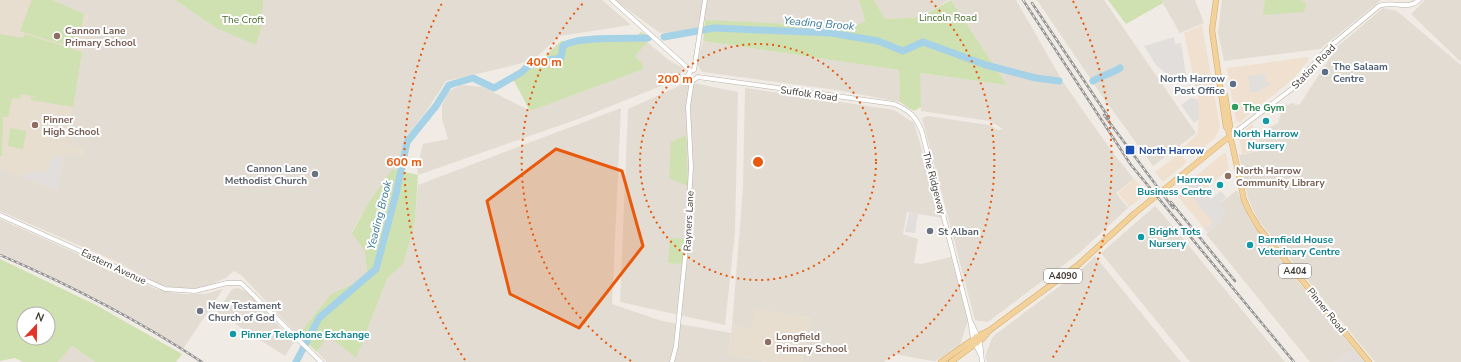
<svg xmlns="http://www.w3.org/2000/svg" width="1461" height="362" font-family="'Nunito Sans',sans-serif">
<rect width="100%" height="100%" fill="#f0ebe4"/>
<path fill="#e3dcd2" d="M54,0H175L216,28L263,0H602L631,25L560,36L534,59L515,65L446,81L425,113L404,140L398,170L392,169L367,205L352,232L365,252L367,272L355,283L331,294L298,335L241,275L234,271L226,278L204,287L178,290L156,283L115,261L0,211V68L82,52L88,16Z
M615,0H859L865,21L853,28L699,20L697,30L688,32L660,33Z
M874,0H949L921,17L885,19Z
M951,0H1016L1063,82L1113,153L1134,179L1116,193L1128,208L1078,254L988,322L975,320L922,118L928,116L988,125L999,130L1003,129L990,121L921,111L919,73L1007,85Z
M1037,0H1104L1196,133L1153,166L1105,100Z
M1161,0H1195L1204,23L1180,33Z
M1222,0H1379L1380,1L1320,49L1224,61L1218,32Z
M1425,0H1461V62L1411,14Z
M1383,8L1397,11L1461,65V362H1375L1258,220L1248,198L1244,181L1239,155L1264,150L1256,134L1278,123L1283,106L1294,103L1295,105L1300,104L1337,47Z
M703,41L899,70L900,102L837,90L702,72L697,64Z
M647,42L670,61L683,68L681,73V78L581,118L418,175L417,167L423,144L448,139L442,119V105L449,91L461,85L483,87L530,111L644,69L642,63L635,56Z
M688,82L738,92L735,232L725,325L620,302L628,109Z
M745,88L894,110L914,123L942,218L907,212L903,234L918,239L914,263L921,264L951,257L968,320L960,345L936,361H932L894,354L884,362H802L810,318L755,309L752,330L732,326L743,187Z
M621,108L612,304L662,321L731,333L728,354L767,362H327L317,352L328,335L356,357L387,279L404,263L415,221L418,185Z
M1237,190L1248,217L1266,243L1353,348L1335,362H1310L1206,234L1222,219L1224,211L1220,203Z
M1155,206L1165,217L1285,362H1190L1101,253Z
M0,219L156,289L181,294H205L223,289L183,349L109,306L0,253Z
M1095,256L1181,362H987L985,357L992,338L996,334L1081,270Z
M238,288L247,292L294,342L285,356L217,312L232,289Z
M72,346L95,362H58Z"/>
<path fill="#f0e0d0" d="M1202,25L1220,127L1215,138L1192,157L1184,147L1198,133L1199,103L1184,33Z
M1308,57V61L1293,79L1240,122L1236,121L1227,68Z
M1252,124L1264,150L1242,154L1239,136Z
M1180,153L1187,162L1163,182L1155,172Z
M1224,153H1226L1229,169L1204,190L1211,199L1217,224L1207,232L1175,193Z
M1135,179L1146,194L1129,207L1118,193Z"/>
<path fill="#e2ddd9" d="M1353,348L1365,362H1335Z"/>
<path fill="#e7decf" d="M0,0H54L88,16L67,144L86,149L85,156L65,154L58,193L0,168Z
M755,308L810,318L802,362H767L728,354L732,326L751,329Z"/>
<path fill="#cfe0b1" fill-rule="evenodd" d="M32,0H53L84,14L80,37L73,36L71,47L20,31Z
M175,0H263L261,28L256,45L216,28Z
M859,0H874L885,19L921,17L951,0L1007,85L920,73L921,107L914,111L900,102L899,70L703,41L705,20L853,27L865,21Z
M1108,0H1161L1163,3L1126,24Z
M1265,0H1300L1306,3L1304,12L1263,15Z
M641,32L651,38L635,56L642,63L644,69L541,107L530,111L513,79L535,66L561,41L633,40Z
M0,34L23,38L25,34L82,52L73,107L31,100V97H38L21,94L20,99L12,98L8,117H3L2,156H0Z
M10,128L26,131L23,149L8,146Z
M686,135L688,186L669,178L671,142Z
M392,169L418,175L415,221L404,263L387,279L356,358L328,335L317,352L298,335L331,294L355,283L367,272L365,252L352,233L367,205Z
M670,238L685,239L683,264L668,263Z
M0,259L96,305L182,354L176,362H95L72,346L58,362H23L15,358L0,361ZM24,314H48V338H24Z"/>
<path fill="#e1dedc" d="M1174,37L1175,44L1181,43L1186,75L1169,76L1156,65L1144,46Z
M1265,74L1266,82L1271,83L1259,92H1250L1248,76Z
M1191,98L1197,99L1199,103V119L1194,123L1181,105Z
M53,156H63L58,192L23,177L26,174L35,173V170L47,172Z
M1194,178L1211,199L1221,191L1226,197L1220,203L1225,210L1224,211L1226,215L1222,219L1224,222L1219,226L1217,224L1207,232L1205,229L1213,223L1191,195L1194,192L1187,183Z
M909,213L918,214L915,233L905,232Z"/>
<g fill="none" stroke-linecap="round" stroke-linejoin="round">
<path stroke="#a6d2e7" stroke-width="7" d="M664,37L714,28L831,33L878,41L903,51L923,42L986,65L1036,78L1059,81
M1093,81C1102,75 1111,74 1120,68
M296,362L319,318L376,269L396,194L407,142L436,106L449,85L473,78L494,88L522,72L528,66L549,60L561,58L563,46C577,36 629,39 648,38"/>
<g stroke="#bab2a8" stroke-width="5">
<path id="tertiary" d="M612,0L691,71
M694,70L705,0
M691,71L688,75L690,79L694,80L698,77
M698,77L894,104C909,110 916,116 922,132L970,320L980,341L982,362
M1230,136L1293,88L1327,49L1379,6C1392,0 1407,11 1419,0
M0,215L165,289L195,291L227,283H241L321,362
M970,320L973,339L981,356
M672,362L676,346L687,238L691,167L688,107L692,80"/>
</g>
<g stroke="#d5ac6d" stroke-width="6">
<path id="primary" d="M1216,0L1212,30L1226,127L1228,129L1233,148L1244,200L1250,213L1259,228L1369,362
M1222,93L1225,95L1230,126L1228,129
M941,362L978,336L990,330
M951,362L983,338L990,330L1078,265L1135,213L1230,136"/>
</g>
<use href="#tertiary" stroke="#fff" stroke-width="4"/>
<use href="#primary" stroke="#f2d29a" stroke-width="5"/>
<g stroke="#939393" stroke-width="2.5">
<path id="rail" d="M1023,0L1131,165L1294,362
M1032,3L1109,118
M1104,115L1173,208
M1171,202L1235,281
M0,255C70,285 138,320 202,362"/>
</g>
<use href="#rail" stroke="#fff" stroke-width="1" stroke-dasharray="3" stroke-linecap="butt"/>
</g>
<path fill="#e8590c" fill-opacity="0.2" stroke="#e8590c" stroke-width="3" stroke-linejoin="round" d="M556,149L622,171L643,246L579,328L510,294L487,201Z"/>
<g fill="none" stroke="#e8590c" stroke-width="2" stroke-dasharray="2 4">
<circle cx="758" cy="162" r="118"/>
<path d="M631 361A236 236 0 0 1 585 1M931 1A236 236 0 0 1 885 361"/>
<path d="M465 360A354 354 0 0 1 443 1M1073 1A354 354 0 0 1 1051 360"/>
</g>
<g fill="#8d6e63" stroke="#fff" stroke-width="1.5">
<circle cx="57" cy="36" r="4"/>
<circle cx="35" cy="125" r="4"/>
<circle cx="1228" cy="176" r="4"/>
<circle cx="768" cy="342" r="4"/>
</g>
<g fill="#5c6f8a" stroke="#fff" stroke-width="1.5">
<circle cx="1325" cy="72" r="4"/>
<circle cx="1233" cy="84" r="4"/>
</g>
<circle fill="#2e9e5b" stroke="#fff" stroke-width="1.5" cx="1235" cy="107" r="4"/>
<g fill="#0f9aa8" stroke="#fff" stroke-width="1.5">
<circle cx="1266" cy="121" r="4"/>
<circle cx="1220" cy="185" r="4"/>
<circle cx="1141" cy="237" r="4"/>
<circle cx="1250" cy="245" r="4"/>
<circle cx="233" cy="334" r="4"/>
</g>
<rect fill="#1a4fb4" stroke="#fff" stroke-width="1.5" x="1125" y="145" width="10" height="10" rx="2"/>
<g fill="#6b7280" stroke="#fff" stroke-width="1.5">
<circle cx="315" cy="174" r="4"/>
<circle cx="930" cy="231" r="4"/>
<circle cx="200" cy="311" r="4"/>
</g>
<g text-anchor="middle" stroke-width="4" stroke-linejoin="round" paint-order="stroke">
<g fill="#fff" stroke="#7a7672" stroke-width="1">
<rect x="1279" y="264" width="32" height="14" rx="3"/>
<rect x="1044" y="269" width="38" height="14" rx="3"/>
</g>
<g font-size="9" font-weight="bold" fill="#413b35">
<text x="1295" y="274">A404</text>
<text x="1063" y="279">A4090</text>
</g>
<g font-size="10" fill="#4b6b2f" stroke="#fff">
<text x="948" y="21">Lincoln Road</text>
<text x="243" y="23">The Croft</text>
</g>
<g font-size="10" font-weight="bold" fill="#785e54" stroke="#fff" text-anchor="start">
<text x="65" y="34">Cannon Lane<tspan x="65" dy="12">Primary School</tspan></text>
<text x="43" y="123">Pinner<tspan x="43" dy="12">High School</tspan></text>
<text x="1236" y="174">North Harrow<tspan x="1236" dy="12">Community Library</tspan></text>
<text x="776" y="340">Longfield<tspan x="776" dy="12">Primary School</tspan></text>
</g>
<g font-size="10" fill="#413b35" stroke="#fff">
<text transform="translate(1313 66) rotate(-46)" y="4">Station Road</text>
<text transform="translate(809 93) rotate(8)" y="4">Suffolk Road</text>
<text transform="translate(935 183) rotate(75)" y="4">The Ridgeway</text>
<text transform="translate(688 221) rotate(-87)" y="4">Rayners Lane</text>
<text transform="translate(114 266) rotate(25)" y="4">Eastern Avenue</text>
<text transform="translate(1327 310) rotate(51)" y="4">Pinner Road</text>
</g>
<g font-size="10" font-weight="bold" fill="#4e5e75" stroke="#fff" text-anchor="start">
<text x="1333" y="70">The Salaam<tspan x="1333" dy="12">Centre</tspan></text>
<text x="1225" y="82" text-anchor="end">North Harrow<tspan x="1225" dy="12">Post Office</tspan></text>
</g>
<g font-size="10" font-weight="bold" fill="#27864d" stroke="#fff" text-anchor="start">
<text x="1243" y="111">The Gym</text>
</g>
<g font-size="10" font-weight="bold" fill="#0d838f" stroke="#fff" text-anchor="start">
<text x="1266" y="137" text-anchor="middle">North Harrow<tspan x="1266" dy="12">Nursery</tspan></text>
<text x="1212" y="183" text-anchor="end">Harrow<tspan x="1212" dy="12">Business Centre</tspan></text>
<text x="1149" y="235">Bright Tots<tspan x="1149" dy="12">Nursery</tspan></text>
<text x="1258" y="243">Barnfield House<tspan x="1258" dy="12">Veterinary Centre</tspan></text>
<text x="241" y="338">Pinner Telephone Exchange</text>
</g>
<g font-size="10" font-weight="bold" fill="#164399" stroke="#fff" text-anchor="start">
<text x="1139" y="154">North Harrow</text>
</g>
<g font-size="10" font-weight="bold" fill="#5b616d" stroke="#fff" text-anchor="start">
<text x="307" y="172" text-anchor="end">Cannon Lane<tspan x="307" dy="12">Methodist Church</tspan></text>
<text x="938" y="235">St Alban</text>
<text x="208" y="309">New Testament<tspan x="208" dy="12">Church of God</tspan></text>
</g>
<g font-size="11" font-style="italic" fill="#397999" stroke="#fff">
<text transform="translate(819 23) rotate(5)" y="4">Yeading Brook</text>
<text transform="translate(379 215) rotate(-76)" y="4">Yeading Brook</text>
</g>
</g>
<circle cx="758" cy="162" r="6" fill="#e8590c" stroke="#fff" stroke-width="2"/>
<g font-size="12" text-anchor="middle" font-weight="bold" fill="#e8590c" stroke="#fff" stroke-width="4" stroke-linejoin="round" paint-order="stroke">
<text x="544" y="66">400 m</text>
<text x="675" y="83">200 m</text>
<text x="404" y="166">600 m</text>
</g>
<g transform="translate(36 326) rotate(22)"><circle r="19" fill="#ffffff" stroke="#b3b1ae"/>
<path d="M0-3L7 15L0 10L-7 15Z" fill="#e1352a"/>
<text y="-6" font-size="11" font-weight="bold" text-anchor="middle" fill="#413b35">N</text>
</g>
</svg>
